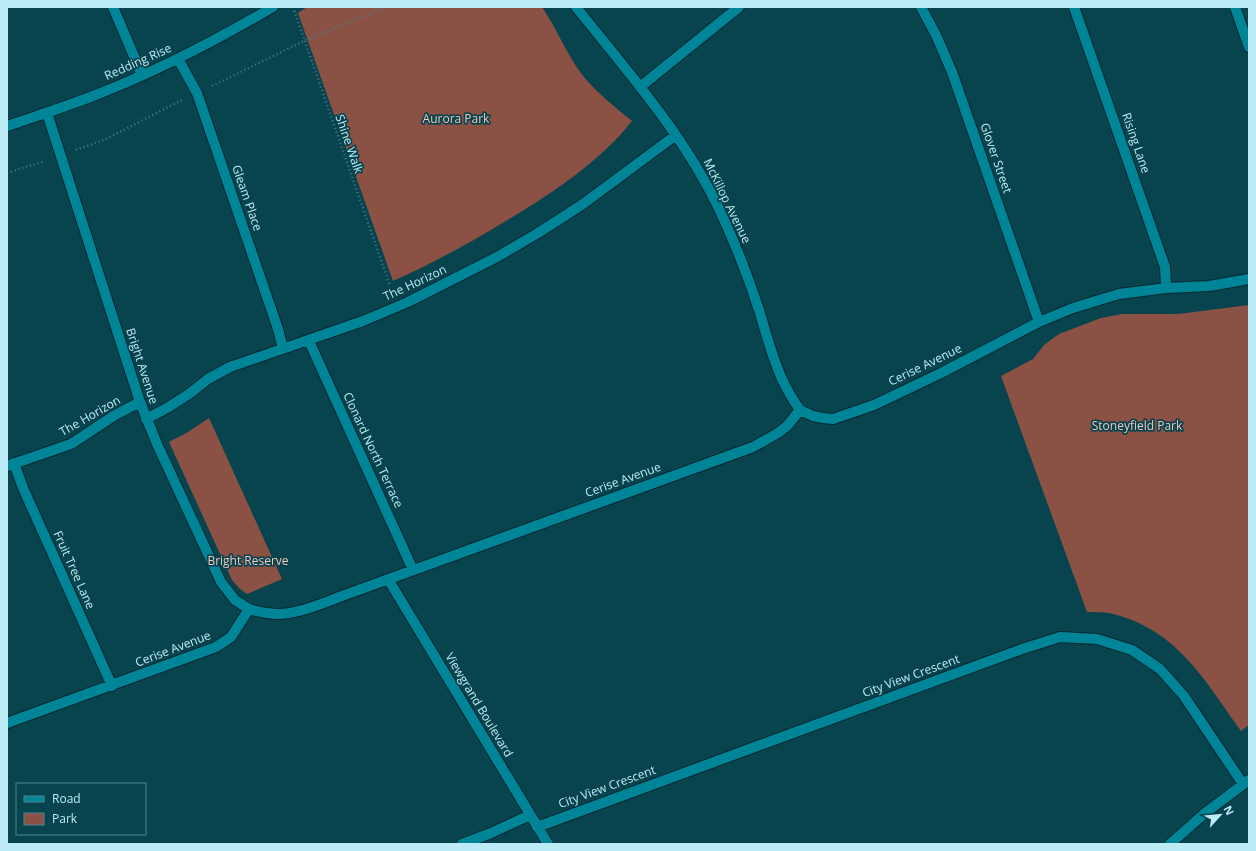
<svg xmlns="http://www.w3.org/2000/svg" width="1256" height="851" font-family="'Open Sans',sans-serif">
<rect width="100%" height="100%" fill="#07444e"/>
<path fill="#8c5145" d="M307,7H542C557,29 567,55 583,76C597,93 615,107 632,121C597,165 549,195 501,224C466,245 431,264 393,281L298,13Z
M1249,305V725L1241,731C1204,679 1176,628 1109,613C1102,612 1094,612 1087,612L1001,376L1033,359L1044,345L1059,334L1101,318L1122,314H1178Z
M209,418L282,579L247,594L239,588L232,580L169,442L188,432Z"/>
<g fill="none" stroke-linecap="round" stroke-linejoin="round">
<g stroke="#06282e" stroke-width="12">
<path id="minor" d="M113,7L142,75
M576,7C628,72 685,136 720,211C735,243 748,276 759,310C766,333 772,357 782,379C787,390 793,400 800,410
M921,7L936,35L952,72L1039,322
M1074,7L1165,267L1166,288
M1235,7L1249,47
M178,59L197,93L278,329L283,349
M640,87L739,7
M47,113L140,402L157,444L221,582L235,600L249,609
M7,126C36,116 65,107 93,96C156,72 215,41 273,7
M309,341L413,570
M146,419L167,408L189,394L208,379L230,367L363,321L408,302L497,257L538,233L583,204L676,135
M14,463L23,488L112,686
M7,466L71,444L115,415L140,402
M388,579L548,844
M7,723L216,647L231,637L249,609C259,612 269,614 279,614C301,614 332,599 353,592L753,447L778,433L787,426L800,410L813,416L823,418L833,419L874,405L941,373L1039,322L1073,308L1119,294L1166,288L1209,286L1249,279
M537,827L1022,649L1060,637L1097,639L1132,650L1160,669L1184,696L1243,784
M462,844L491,833L530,815
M1170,844L1205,813L1249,780"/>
</g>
<path stroke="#457d87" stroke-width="2.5" stroke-dasharray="1 3" stroke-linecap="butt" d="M293,7L390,286
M212,86L304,41L372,13L384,7
M76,150L106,139L182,100
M7,173L45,161"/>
<use href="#minor" stroke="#008497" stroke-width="10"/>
</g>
<g text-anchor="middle" stroke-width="3.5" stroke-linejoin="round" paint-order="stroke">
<g font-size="12" fill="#bdebf5" stroke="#07444e">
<text transform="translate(138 62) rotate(-24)" y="4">Redding Rise</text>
<text transform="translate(1136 143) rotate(71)" y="4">Rising Lane</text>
<text transform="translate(349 144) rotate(71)" y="4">Shine Walk</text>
<text transform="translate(996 158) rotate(71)" y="4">Glover Street</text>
<text transform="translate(247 198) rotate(71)" y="4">Gleam Place</text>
<text transform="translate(727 201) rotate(64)" y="4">McKillop Avenue</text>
<text transform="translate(415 283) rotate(-25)" y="4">The Horizon</text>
<text transform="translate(925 365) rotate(-26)" y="4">Cerise Avenue</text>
<text transform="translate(142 366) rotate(72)" y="4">Bright Avenue</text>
<text transform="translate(90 416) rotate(-30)" y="4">The Horizon</text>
<text transform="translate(373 450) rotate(65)" y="4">Clonard North Terrace</text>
<text transform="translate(623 480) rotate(-20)" y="4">Cerise Avenue</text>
<text transform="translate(74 570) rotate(66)" y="4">Fruit Tree Lane</text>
<text transform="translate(173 649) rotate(-21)" y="4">Cerise Avenue</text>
<text transform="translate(911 676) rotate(-20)" y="4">City View Crescent</text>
<text transform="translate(479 705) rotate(59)" y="4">Viewgrand Boulevard</text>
<text transform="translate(607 787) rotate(-20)" y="4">City View Crescent</text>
</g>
<g font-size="12" fill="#f5c6bc" stroke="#07444e">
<text x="456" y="123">Aurora Park</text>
<text x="1137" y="430">Stoneyfield Park</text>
<text x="248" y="565">Bright Reserve</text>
</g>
</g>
<rect width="1256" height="851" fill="none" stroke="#bdebf5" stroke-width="16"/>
<rect x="16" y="783" width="130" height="52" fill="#07444e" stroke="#508791"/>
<rect x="24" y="796" width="20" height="6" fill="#008497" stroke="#508791"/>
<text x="52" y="803" font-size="12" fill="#bdebf5">Road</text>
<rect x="24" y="813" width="20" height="12" fill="#8c5145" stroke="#508791"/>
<text x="52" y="823" font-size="12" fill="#bdebf5">Park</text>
<g transform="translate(1220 815) rotate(63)" stroke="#07444e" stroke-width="3" paint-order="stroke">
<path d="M0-3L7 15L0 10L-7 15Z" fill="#bdebf5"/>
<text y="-6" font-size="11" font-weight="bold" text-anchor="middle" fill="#bdebf5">N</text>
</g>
</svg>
